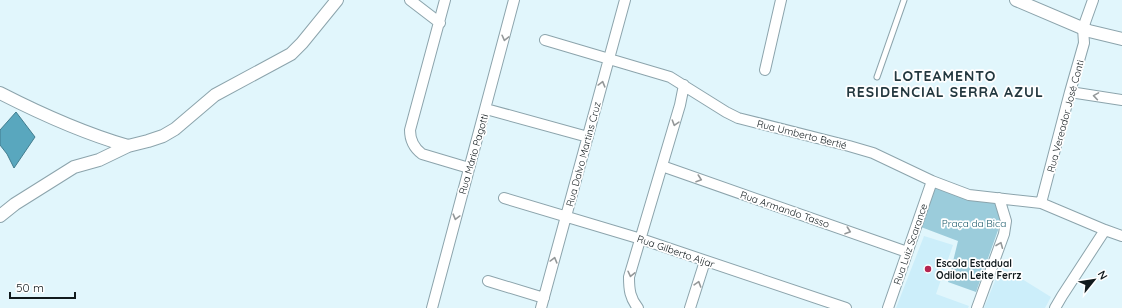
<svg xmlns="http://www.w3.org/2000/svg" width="1122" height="308" font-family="Quicksand,sans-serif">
<rect width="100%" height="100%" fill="#e1f6fc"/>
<path fill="#cceefa" d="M924,236L953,245L936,294L969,306L968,308H896Z
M1001,266L1051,297L1045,308H984Z"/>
<path fill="#9bccdb" d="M935,187L996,202L1002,219L976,292L948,282L958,241L921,227Z"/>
<path fill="#59a7be" stroke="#437d8e" d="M16,112L35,137L14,168L7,154L0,145V130Z"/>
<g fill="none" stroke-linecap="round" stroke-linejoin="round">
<g stroke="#8ca4ac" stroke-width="7">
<path id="service" d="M877,77L904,0"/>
</g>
<g stroke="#8ca4ac" stroke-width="12">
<path id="minor" d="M410,0L440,23
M445,0L410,130C410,140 414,148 422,154L469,168
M545,40L670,77L726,112L738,118L849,146L873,153L932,181L969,195L1041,203L1105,230L1122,236
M765,70L781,0
M1070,92L1122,100
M486,109L588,137
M662,166L907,252
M504,198L641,239L846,308
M1041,203L1070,92L1084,43L1083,28L1093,0
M488,281L544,298
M432,308L514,0
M541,308L625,0
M638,308C630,298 629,290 629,277L680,105L684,85
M690,308L705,261
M888,308L932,181
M977,308L1004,234L1006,221L999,198
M1055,308L1062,296L1105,230"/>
</g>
<g stroke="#8ca4ac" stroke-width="14">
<path id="tertiary" d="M1016,0L1089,31L1122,39
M0,93C41,114 83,133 128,146
M0,216L15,204L74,167L99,160L128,146L148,141L163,136L175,129L215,95L291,54L302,43L337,0"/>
</g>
<use href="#service" stroke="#fff" stroke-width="5"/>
<use href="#minor" stroke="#fff" stroke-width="10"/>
<use href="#tertiary" stroke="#fff" stroke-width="12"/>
</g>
<defs><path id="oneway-chevron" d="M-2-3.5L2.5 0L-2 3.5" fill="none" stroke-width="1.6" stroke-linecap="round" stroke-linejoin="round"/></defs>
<g stroke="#949899">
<use href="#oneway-chevron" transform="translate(505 38) rotate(104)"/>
<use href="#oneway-chevron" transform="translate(602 84) rotate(-75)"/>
<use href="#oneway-chevron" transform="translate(1096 96) rotate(-171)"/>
<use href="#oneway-chevron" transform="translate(675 123) rotate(107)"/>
<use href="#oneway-chevron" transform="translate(699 179) rotate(19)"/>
<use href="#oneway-chevron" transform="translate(456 217) rotate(105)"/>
<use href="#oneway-chevron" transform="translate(848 231) rotate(19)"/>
<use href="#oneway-chevron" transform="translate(1000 245) rotate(-68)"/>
<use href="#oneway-chevron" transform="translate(554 260) rotate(-75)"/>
<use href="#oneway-chevron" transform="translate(631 274) rotate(103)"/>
<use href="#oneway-chevron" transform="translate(698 284) rotate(-73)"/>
</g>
<circle fill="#b52450" stroke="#fff" stroke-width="1.5" cx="928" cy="269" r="4"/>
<g text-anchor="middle" stroke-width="3.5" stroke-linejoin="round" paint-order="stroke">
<g font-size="10" fill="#111a1d" stroke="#fff">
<text transform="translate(1065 116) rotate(-75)" y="4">Rua Vereador José Conti</text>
<text transform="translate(802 134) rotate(14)" y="4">Rua Umberto Bertié</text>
<text transform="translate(473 154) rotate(-74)" y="4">Rua Mário Pagotti</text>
<text transform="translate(583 154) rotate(-75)" y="4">Rua Dalvo Martins Cruz</text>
<text transform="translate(785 209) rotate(19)" y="4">Rua Armando Tasso</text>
<text transform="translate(910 244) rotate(-71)" y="4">Rua Luiz Scarance</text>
<text transform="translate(676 251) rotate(19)" y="4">Rua Gilberto Aijar</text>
</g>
<g font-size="10" fill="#185869" stroke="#fff">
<text x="974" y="227">Praça da Bica</text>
</g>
<g font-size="10" font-weight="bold" fill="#111a1d" stroke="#fff" text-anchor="start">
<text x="936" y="267">Escola Estadual<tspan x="936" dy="12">Odilon Leite Ferrz</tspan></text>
</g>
<g font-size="14" font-weight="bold" letter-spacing="1" fill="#23383f" stroke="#fff">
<text x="945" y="81">LOTEAMENTO<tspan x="945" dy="16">RESIDENCIAL SERRA AZUL</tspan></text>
</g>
</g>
<g transform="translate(1094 280) rotate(60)" stroke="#ffffff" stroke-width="3" paint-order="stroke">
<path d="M0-3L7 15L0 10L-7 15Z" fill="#111a1d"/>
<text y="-6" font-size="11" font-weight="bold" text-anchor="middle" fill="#111a1d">N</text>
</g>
<path d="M10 292v6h65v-6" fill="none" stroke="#111a1d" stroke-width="2"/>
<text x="16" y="292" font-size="12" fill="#111a1d" stroke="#ffffff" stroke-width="3" paint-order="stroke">50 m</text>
</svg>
